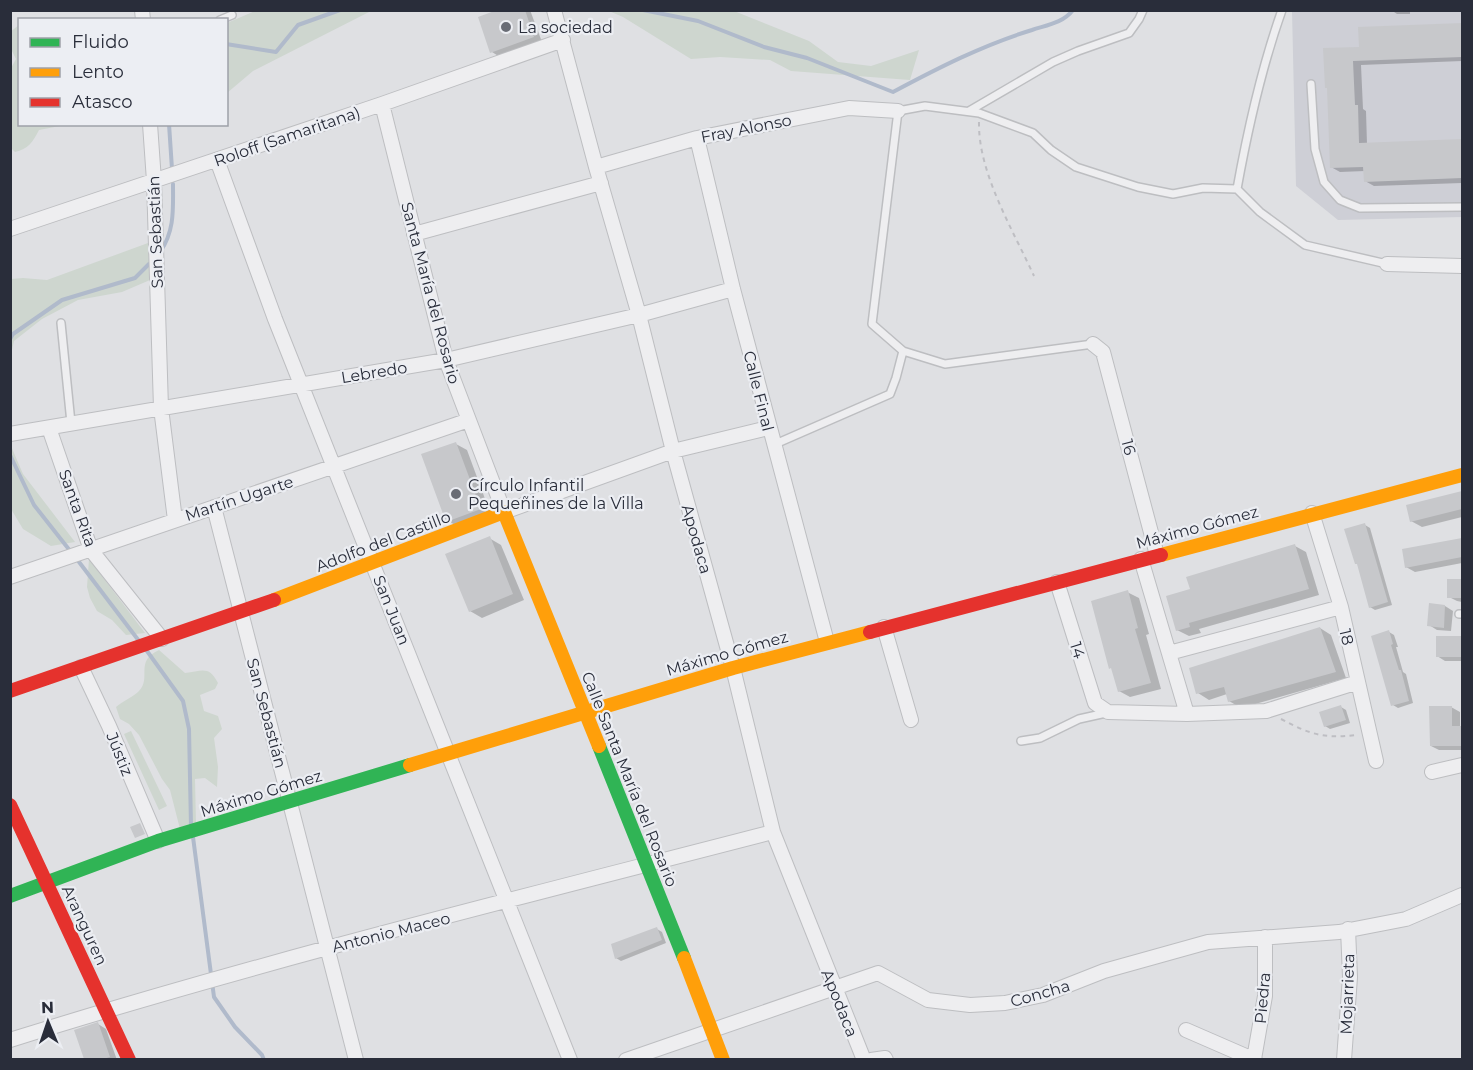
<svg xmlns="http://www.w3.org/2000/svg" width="1473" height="1070" font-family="Montserrat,sans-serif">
<rect width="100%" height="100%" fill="#dfe0e3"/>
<path fill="#cecfd6" d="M1292,11H1462V217L1338,220L1296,186Z"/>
<path fill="#ced6cf" d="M255,11V10L371,11L253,71L227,93V23Z
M609,11H734L809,41L838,62L871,66L919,50L910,80L791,71L770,60L720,57L691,59L623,17Z
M19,25L20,124L65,125L39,130C33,142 28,149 15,152L10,147L11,68L16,59L11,49L10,32Z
M148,243L150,280L122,292L78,300L42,319L14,341L11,354V279L23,278L47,280Z
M11,446L23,474L75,542L51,546L23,529L11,509Z
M89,559L145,633L126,635L112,620L97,611L90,598L87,587Z
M159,650L185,673C202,671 209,665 218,683L215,689L200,695L204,711L218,716L222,729L214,738L218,767L217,787L205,778L195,779L196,824L180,829L170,790L162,779L139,735L129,724L120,719L116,707C122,702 134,696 139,691C152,678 134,661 159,650Z
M131,731L167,806L159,810L124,734Z"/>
<path fill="#0003" d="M502,10H530L542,42L500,57L492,52Z
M1352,10H1368V12H1355Z
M1391,10H1410V14H1397Z
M1462,25V61L1361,65L1363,109L1366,111L1367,144L1462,141V183L1374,186L1365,181V171L1340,172L1331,167L1329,89L1361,49L1360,28Z
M1461,95H1462V127Z
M456,444L467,450L491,515L459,527L448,521Z
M1462,493V517L1422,527L1411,521L1407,506Z
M1365,525L1370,528L1392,605L1375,610L1370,607Z
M489,538L501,545L524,600L482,618L470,611Z
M1462,540V563L1415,572L1406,567L1403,550Z
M1295,546L1306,552L1319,595L1199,629L1201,633L1189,636L1177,630L1192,590Z
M1449,580L1462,581V602L1457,601L1449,597Z
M1127,592L1139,598L1149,634L1146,635L1161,689L1130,697L1119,691Z
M1431,605L1445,606L1453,611L1451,631L1437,630L1429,625Z
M1320,628L1331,635L1346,678L1241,708L1229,701L1227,694L1209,700L1198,693Z
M1389,632L1394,635L1398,647H1396L1403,672L1406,674L1413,703L1398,708L1393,705Z
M1437,638H1462V661H1445L1437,656Z
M1341,707L1346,710L1350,723L1330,729L1325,726Z
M1451,707L1460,712V728H1462V750H1439L1431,746Z
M657,929L662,932L666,943L621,961L616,958Z
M98,1024L106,1029L117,1060H86L76,1031Z"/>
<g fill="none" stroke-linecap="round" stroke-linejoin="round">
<path stroke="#b0bacb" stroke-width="4" d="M643,10L698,21L764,47L807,58L893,92C938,68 983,45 1032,30C1047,25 1063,23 1073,10
M226,44L276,52L298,25L340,10
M169,124L172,169
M160,252C175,231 173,208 173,184
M10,339L13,334L62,300L135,278L149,264
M10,455L34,505L71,552
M76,558L139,641
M147,651L183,701L189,729L191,826
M193,837L214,997L235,1027L262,1055L264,1060"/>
</g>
<path fill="#c7c8cb" d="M497,10H525L534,37L490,53L478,17Z
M1462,23V57L1353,61L1355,105H1358L1359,143L1462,139V178L1364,182L1363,167L1330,168L1327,88H1325L1323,48L1359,47L1358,27Z
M456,442L481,509L446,522L421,454Z
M1462,491V509L1410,522L1406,505Z
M1365,523L1388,602L1369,608L1357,564H1355L1344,529Z
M490,536L513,594L469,612L445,554Z
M1462,538V557L1405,568L1402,549Z
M1295,544L1309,589L1189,623L1190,627L1176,631L1166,596L1190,589L1186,577Z
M1447,579H1462V598H1447Z
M1128,590L1138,628L1135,629L1151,683L1118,692L1111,668L1109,669L1091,601Z
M1429,603L1445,605L1444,628L1427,626Z
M1320,627L1336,672L1228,702L1224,687L1196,694L1189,668Z
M1389,630L1393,644L1391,645L1399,670H1401L1409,701L1391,706L1371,636Z
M1436,636H1462V657H1436Z
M1341,705L1346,720L1324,727L1319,712Z
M1429,706H1452V726H1462V746H1430Z
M140,823L145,834L135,838L130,827Z
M657,927L662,940L615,959L611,944Z
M98,1022L110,1057L103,1059H84L74,1030Z"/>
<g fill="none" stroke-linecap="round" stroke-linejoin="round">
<g stroke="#bdbec1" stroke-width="10">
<path id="lane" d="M220,20L232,15
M1311,84L1315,149L1324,182L1340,200L1360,208L1462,207
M969,111L1053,62L1078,51L1129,33L1139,19L1143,10
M1237,189C1248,128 1261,69 1282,10
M61,323L71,423
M1093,344L945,364L903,351L872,324L898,111L925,106L979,113L1033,133L1051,150L1076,167L1138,187L1173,194L1203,188L1237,189L1260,212L1305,245L1387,264
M773,445L890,394L896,378L903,351
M1459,614H1462
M1021,741L1040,738L1079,719L1106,713"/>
</g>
<g stroke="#bdbec1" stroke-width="16">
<path id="street" d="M142,10L143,20
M554,10L596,167L639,315L673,451L733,668L773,832L864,1060
M382,104L446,360L504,512L673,451L768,428
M150,124L154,181L161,408L175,520
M697,138L733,289L827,642
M217,160L275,319L570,1060
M596,167L697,138L849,108L898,111
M10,229L382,104L563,40
M414,234L601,183
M1387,264L1462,266
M1093,344L1103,352L1157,555
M49,428L91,550L162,639
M10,434L446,360L639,315L733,289
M214,507L356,1060
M1312,513L1341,607L1376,761
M1141,559L1187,714
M10,577L469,420
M1057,582L1095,703L1108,712L1187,714L1266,711L1358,682
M884,627L911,720
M1169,653L1341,607
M81,667L109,726L158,841
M1432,772L1462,765
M1186,1030L1255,1060
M10,1040C262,961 518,898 773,832
M1254,1059L1265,996V937
M626,1060L878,973L928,1000L970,1005L1005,1003L1043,995L1104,971L1208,942L1339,932L1406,919L1462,895
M871,1060L885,1058L886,1060
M1344,1060L1350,977L1348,929"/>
</g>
<path stroke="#bebec3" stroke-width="2" stroke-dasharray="4.5 4.5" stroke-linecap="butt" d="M979,122C978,173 1013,230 1034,276
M1281,719C1309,734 1324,739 1356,735"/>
<use href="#lane" stroke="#eeeef0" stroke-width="7"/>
<use href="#street" stroke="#eeeef0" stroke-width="14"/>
<path stroke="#30b455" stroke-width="14" d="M599,746L684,958
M10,896L158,841L410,765"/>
<path stroke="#ff9f0a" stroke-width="14" d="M1161,555L1462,475
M274,600L504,512L599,746
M410,765L733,668L870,632
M684,958L723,1060"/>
<path stroke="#e5322d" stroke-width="14" d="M870,632L1161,555
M10,691L274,600
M10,805L129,1060"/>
</g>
<g fill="#696c75" stroke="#eceef3" stroke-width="2">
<circle cx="506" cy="27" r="6"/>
<circle cx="456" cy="494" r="6"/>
</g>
<g text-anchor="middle" stroke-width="4.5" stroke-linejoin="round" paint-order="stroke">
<g font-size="16" fill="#292d3a" stroke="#eceef3" text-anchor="start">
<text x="518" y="33">La sociedad</text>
<text x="468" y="491">Círculo Infantil<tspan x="468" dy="18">Pequeñines de la Villa</tspan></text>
</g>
<g font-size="16" fill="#292d3a" stroke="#eceef3">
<text transform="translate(746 128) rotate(-11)" y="6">Fray Alonso</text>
<text transform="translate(287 136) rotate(-19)" y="6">Roloff (Samaritana)</text>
<text transform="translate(155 232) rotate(-92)" y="6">San Sebastián</text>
<text transform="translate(431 293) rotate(75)" y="6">Santa María del Rosario</text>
<text transform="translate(374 372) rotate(-9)" y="6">Lebredo</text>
<text transform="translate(759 391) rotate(76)" y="6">Calle Final</text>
<text transform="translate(1129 447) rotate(75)" y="6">16</text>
<text transform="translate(239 498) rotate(-18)" y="6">Martín Ugarte</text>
<text transform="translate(78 508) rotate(70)" y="6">Santa Rita</text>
<text transform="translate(1197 527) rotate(-15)" y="6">Máximo Gómez</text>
<text transform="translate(697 539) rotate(74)" y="6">Apodaca</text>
<text transform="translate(383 541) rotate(-21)" y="6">Adolfo del Castillo</text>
<text transform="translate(392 610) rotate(68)" y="6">San Juan</text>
<text transform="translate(1347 637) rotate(77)" y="6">18</text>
<text transform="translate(1078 650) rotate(73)" y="6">14</text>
<text transform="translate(727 653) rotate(-16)" y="6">Máximo Gómez</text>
<text transform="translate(267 713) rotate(75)" y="6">San Sebastián</text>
<text transform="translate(120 754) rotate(68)" y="6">Jústiz</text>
<text transform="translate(630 779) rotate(68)" y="6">Calle Santa María del Rosario</text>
<text transform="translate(261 793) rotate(-17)" y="6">Máximo Gómez</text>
<text transform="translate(85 925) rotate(65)" y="6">Aranguren</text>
<text transform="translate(391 932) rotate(-14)" y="6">Antonio Maceo</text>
<text transform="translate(1040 993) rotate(-16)" y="6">Concha</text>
<text transform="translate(1347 994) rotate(-88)" y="6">Mojarrieta</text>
<text transform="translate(1262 998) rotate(-85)" y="6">Piedra</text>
<text transform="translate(840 1003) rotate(68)" y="6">Apodaca</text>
</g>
</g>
<rect width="1473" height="1070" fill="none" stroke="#292d3a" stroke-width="24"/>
<rect x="18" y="18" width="210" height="108" fill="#eceef3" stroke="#9ea1a9" stroke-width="1.5"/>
<rect x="30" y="38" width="30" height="9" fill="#30b455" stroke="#9ea1a9" stroke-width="1.5"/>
<text x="72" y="48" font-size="18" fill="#292d3a">Fluido</text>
<rect x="30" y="68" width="30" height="9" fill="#ff9f0a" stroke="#9ea1a9" stroke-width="1.5"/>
<text x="72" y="78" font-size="18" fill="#292d3a">Lento</text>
<rect x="30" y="98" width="30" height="9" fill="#e5322d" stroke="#9ea1a9" stroke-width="1.5"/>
<text x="72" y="108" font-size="18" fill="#292d3a">Atasco</text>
<g transform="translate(48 1022) rotate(358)" stroke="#eceef3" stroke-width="4.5" paint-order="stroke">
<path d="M0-4.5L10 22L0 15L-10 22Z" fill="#292d3a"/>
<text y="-9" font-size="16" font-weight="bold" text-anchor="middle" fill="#292d3a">N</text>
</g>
</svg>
